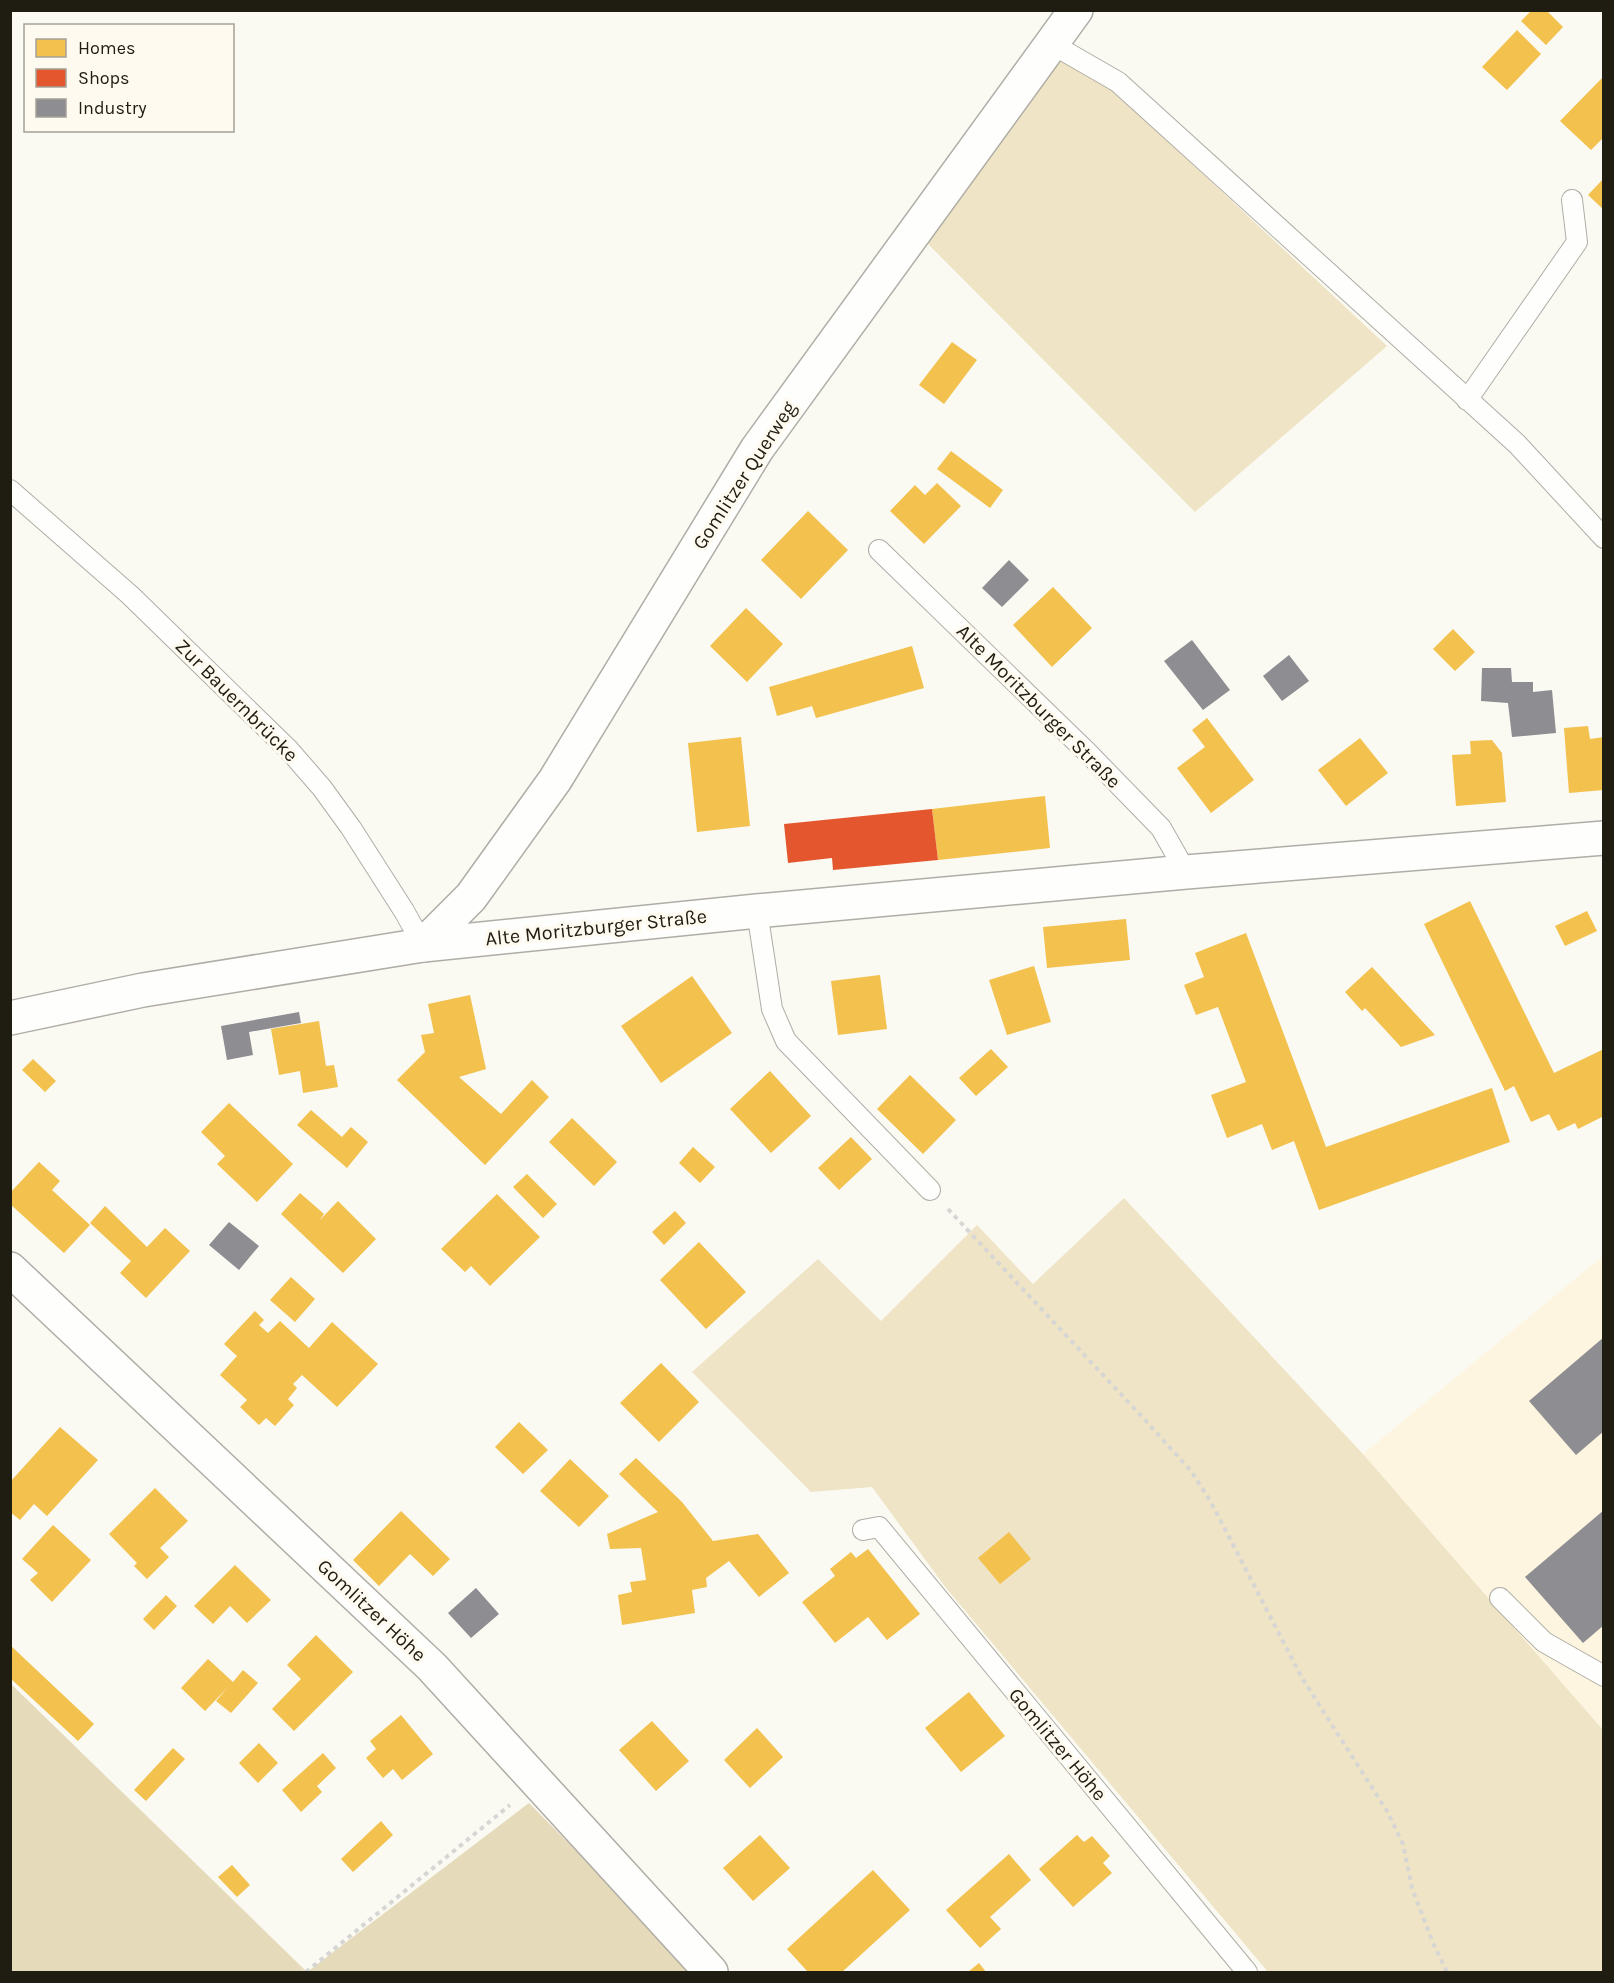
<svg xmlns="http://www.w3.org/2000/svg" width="1614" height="1983" font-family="Karla,sans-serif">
<rect width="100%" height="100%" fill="#faf9f2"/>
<path fill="#fdf5df" d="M1603,1256V1730L1363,1454Z"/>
<path fill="#efe4c5" d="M1053,53L1113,90L1387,346L1195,512L924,240Z
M1124,1198L1363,1454L1603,1730V1972H1268L946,1588L872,1487L811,1492L692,1372L818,1259L881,1321L977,1225L1033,1284Z"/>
<path fill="#e5daba" d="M10,1683L307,1972L529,1803L696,1972H11Z"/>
<path fill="#f2c14e" d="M1532,10H1546L1563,27L1546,45L1521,21Z
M1517,30L1541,54L1507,90L1482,67Z
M1604,76V137L1591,150L1560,121Z
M1604,178V210L1588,195Z
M952,342L977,360L944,404L919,385Z
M951,451L1003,490L990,508L937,469Z
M937,483L961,506L924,544L890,511L915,485L925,495Z
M808,511L848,550L801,599L761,560Z
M1053,587L1092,628L1052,667L1013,625Z
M746,608L783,644L747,682L710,646Z
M1453,629L1475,652L1455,671L1433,649Z
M912,646L924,688L816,718L812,706L777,716L769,687Z
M1207,718L1254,780L1211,813L1177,768L1205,747L1192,730Z
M1588,726L1590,739L1604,737V790L1569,793L1564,728Z
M741,737L750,826L697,832L688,743Z
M1360,738L1388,773L1346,806L1318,770Z
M1492,740L1502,753L1506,802L1456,806L1452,755L1471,754L1470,741Z
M1045,796L1050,848L938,860L932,809Z
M1470,901L1554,1073L1604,1049V1116L1578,1129L1575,1123L1558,1131L1549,1114L1531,1122L1514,1086L1505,1091L1424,924Z
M1587,911L1597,931L1565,946L1555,926Z
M1126,919L1130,960L1047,968L1043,927Z
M1246,933L1326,1147L1492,1088L1510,1142L1319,1210L1294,1141L1272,1150L1262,1124L1227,1138L1211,1095L1246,1082L1218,1007L1196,1015L1184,985L1204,977L1195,953Z
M1034,966L1051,1022L1007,1035L989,980Z
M1372,967L1435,1035L1401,1047L1365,1008L1362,1011L1345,992Z
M880,975L887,1029L838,1035L831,981Z
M692,976L732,1033L661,1083L621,1026Z
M470,995L486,1069L459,1077L501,1114L532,1080L549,1097L485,1165L397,1080L425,1052L421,1035L434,1033L428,1004Z
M319,1021L326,1066L334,1065L338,1087L303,1093L300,1071L279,1075L271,1029Z
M991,1049L1008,1067L976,1096L959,1078Z
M33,1059L56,1081L45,1092L22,1070Z
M770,1071L811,1116L771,1153L730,1109Z
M910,1075L956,1120L923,1154L877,1109Z
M229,1103L293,1164L257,1202L217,1164L225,1156L201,1132Z
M311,1110L342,1137L351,1127L368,1142L347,1168L297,1125Z
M572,1118L617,1162L594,1186L549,1142Z
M851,1137L872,1159L839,1190L818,1168Z
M693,1147L715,1167L700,1183L679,1163Z
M39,1162L60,1181L52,1190L90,1225L64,1253L10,1204V1193Z
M527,1174L557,1204L543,1218L513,1187Z
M300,1193L324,1214L319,1221L338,1201L376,1239L343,1273L281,1214Z
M497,1194L540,1237L490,1286L471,1266L465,1272L441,1249Z
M105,1206L147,1247L165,1228L190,1251L146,1298L120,1273L131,1261L90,1223Z
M675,1211L686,1223L664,1245L652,1232Z
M699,1242L746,1292L706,1329L660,1280Z
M291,1277L315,1299L295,1322L270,1300Z
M255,1311L264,1320L259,1325L268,1333L280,1321L309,1348L332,1322L378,1364L337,1407L302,1375L293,1384L297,1388L288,1399L294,1405L275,1426L266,1418L259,1425L240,1407L247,1400L220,1375L237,1356L224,1344Z
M661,1363L699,1402L659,1442L620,1403Z
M519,1422L548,1450L523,1474L495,1447Z
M60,1427L98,1460L47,1516L34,1504L20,1520L10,1512V1482Z
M636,1458L682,1502L713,1541L758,1534L789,1573L759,1597L729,1561L706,1578L707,1587L692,1590L695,1613L622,1625L618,1595L632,1592L630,1582L646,1580L644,1566L641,1548L610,1549L607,1534L658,1512L619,1474Z
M570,1459L609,1496L579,1527L540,1491Z
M155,1488L188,1521L160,1548L169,1557L147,1579L134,1566L137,1563L109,1534Z
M401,1511L450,1559L433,1576L410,1554L379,1586L353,1560Z
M53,1525L91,1560L52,1602L30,1580L38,1573L22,1559Z
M1009,1532L1031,1559L1000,1584L978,1558Z
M868,1549L920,1614L887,1640L868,1617L835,1643L802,1602L835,1576L830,1569L851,1552L856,1558Z
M235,1565L271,1600L247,1623L230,1606L213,1624L194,1606Z
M166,1595L177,1606L154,1630L143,1619Z
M316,1635L353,1672L294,1731L272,1709L301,1679L287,1665Z
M10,1645L94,1724L78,1741L10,1678Z
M208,1659L233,1682L243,1670L258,1683L231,1713L216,1701L228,1687L205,1711L181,1688Z
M969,1692L1005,1736L961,1772L925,1728Z
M401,1715L433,1754L402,1780L393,1769L383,1778L366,1758L376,1749L370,1741Z
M652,1721L689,1761L656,1791L619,1750Z
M757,1728L783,1757L750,1788L724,1760Z
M259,1743L278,1763L258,1783L239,1763Z
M173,1748L185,1759L146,1801L134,1790Z
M323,1753L336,1768L317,1786L322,1792L301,1812L282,1790Z
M381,1821L393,1835L353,1872L341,1859Z
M760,1835L790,1868L753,1901L723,1868Z
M1077,1835L1084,1842L1092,1836L1110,1856L1103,1863L1112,1873L1073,1907L1039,1869Z
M1009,1854L1031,1880L990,1917L1001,1929L980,1948L946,1910Z
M232,1865L250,1885L237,1897L218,1877Z
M873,1870L910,1910L842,1972H808L787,1949Z
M979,1963L986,1972H968Z"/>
<path fill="#e4572e" d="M932,809L938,860L833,870L832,858L788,863L784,824Z"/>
<path fill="#8d8d92" d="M1009,560L1029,580L1002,607L982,588Z
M1192,640L1230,690L1203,710L1164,661Z
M1289,655L1309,681L1282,701L1263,676Z
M1482,668H1511L1512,682H1533V692L1552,690L1556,733L1512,737L1508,703L1481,701Z
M299,1012L301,1023L249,1032L253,1055L227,1060L221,1026Z
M229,1222L259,1246L239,1270L209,1245Z
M1604,1337V1431L1576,1455L1529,1401Z
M1604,1510V1625L1583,1643L1525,1577Z
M476,1588L499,1614L471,1638L448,1613Z"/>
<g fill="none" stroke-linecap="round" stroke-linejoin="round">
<g stroke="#afada6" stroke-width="22">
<path id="service" d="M1052,44L1118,82L1517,444L1604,538
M1467,400L1577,242L1572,200
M10,490L130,595L289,750L322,788L351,828L404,911L423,945
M879,550L1088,753L1161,828L1186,872
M757,911L772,1009L786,1041L930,1190
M863,1530L879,1527L1247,1972
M1500,1598L1544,1642L1604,1676"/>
</g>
<g stroke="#afada6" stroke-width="36">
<path id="minor" d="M423,945L471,897L555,780L757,449L1076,10
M10,1269L432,1667L711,1972"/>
</g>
<g stroke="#afada6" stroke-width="36">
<path id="secondary" d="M10,1018L143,990L423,945L757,911L1186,872L1604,838"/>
</g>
<path stroke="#d6d6d4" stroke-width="4" stroke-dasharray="4.5 4.5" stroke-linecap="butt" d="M948,1209L1146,1421L1191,1471L1211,1502L1302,1678L1387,1811L1403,1844L1412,1888L1433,1943L1447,1972
M306,1972L510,1805"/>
<use href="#service" stroke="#fefefd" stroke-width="20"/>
<use href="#minor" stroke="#fefefd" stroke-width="33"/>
<use href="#secondary" stroke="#fefefd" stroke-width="33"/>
</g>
<g text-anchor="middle" stroke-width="6" stroke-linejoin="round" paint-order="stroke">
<g font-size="20" fill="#1f1c12" stroke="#fefaef">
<text transform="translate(744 475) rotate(-57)" y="7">Gomlitzer Querweg</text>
<text transform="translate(237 700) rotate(45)" y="7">Zur Bauernbrücke</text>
<text transform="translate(1039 706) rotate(45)" y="7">Alte Moritzburger Straße</text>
<text transform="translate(596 927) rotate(-6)" y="7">Alte Moritzburger Straße</text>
<text transform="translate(372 1610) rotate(43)" y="7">Gomlitzer Höhe</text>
<text transform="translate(1058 1744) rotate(50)" y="7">Gomlitzer Höhe</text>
</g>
</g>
<rect width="1614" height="1983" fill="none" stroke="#1f1c12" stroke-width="24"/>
<rect x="24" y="24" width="210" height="108" fill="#fefaef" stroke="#a5a197" stroke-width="1.5"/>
<rect x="36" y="39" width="30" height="18" fill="#f2c14e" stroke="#a5a197" stroke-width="1.5"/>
<text x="78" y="54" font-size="18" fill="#1f1c12">Homes</text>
<rect x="36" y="69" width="30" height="18" fill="#e4572e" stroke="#a5a197" stroke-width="1.5"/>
<text x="78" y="84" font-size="18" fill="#1f1c12">Shops</text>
<rect x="36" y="99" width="30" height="18" fill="#8d8d92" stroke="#a5a197" stroke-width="1.5"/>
<text x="78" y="114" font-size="18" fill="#1f1c12">Industry</text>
</svg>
